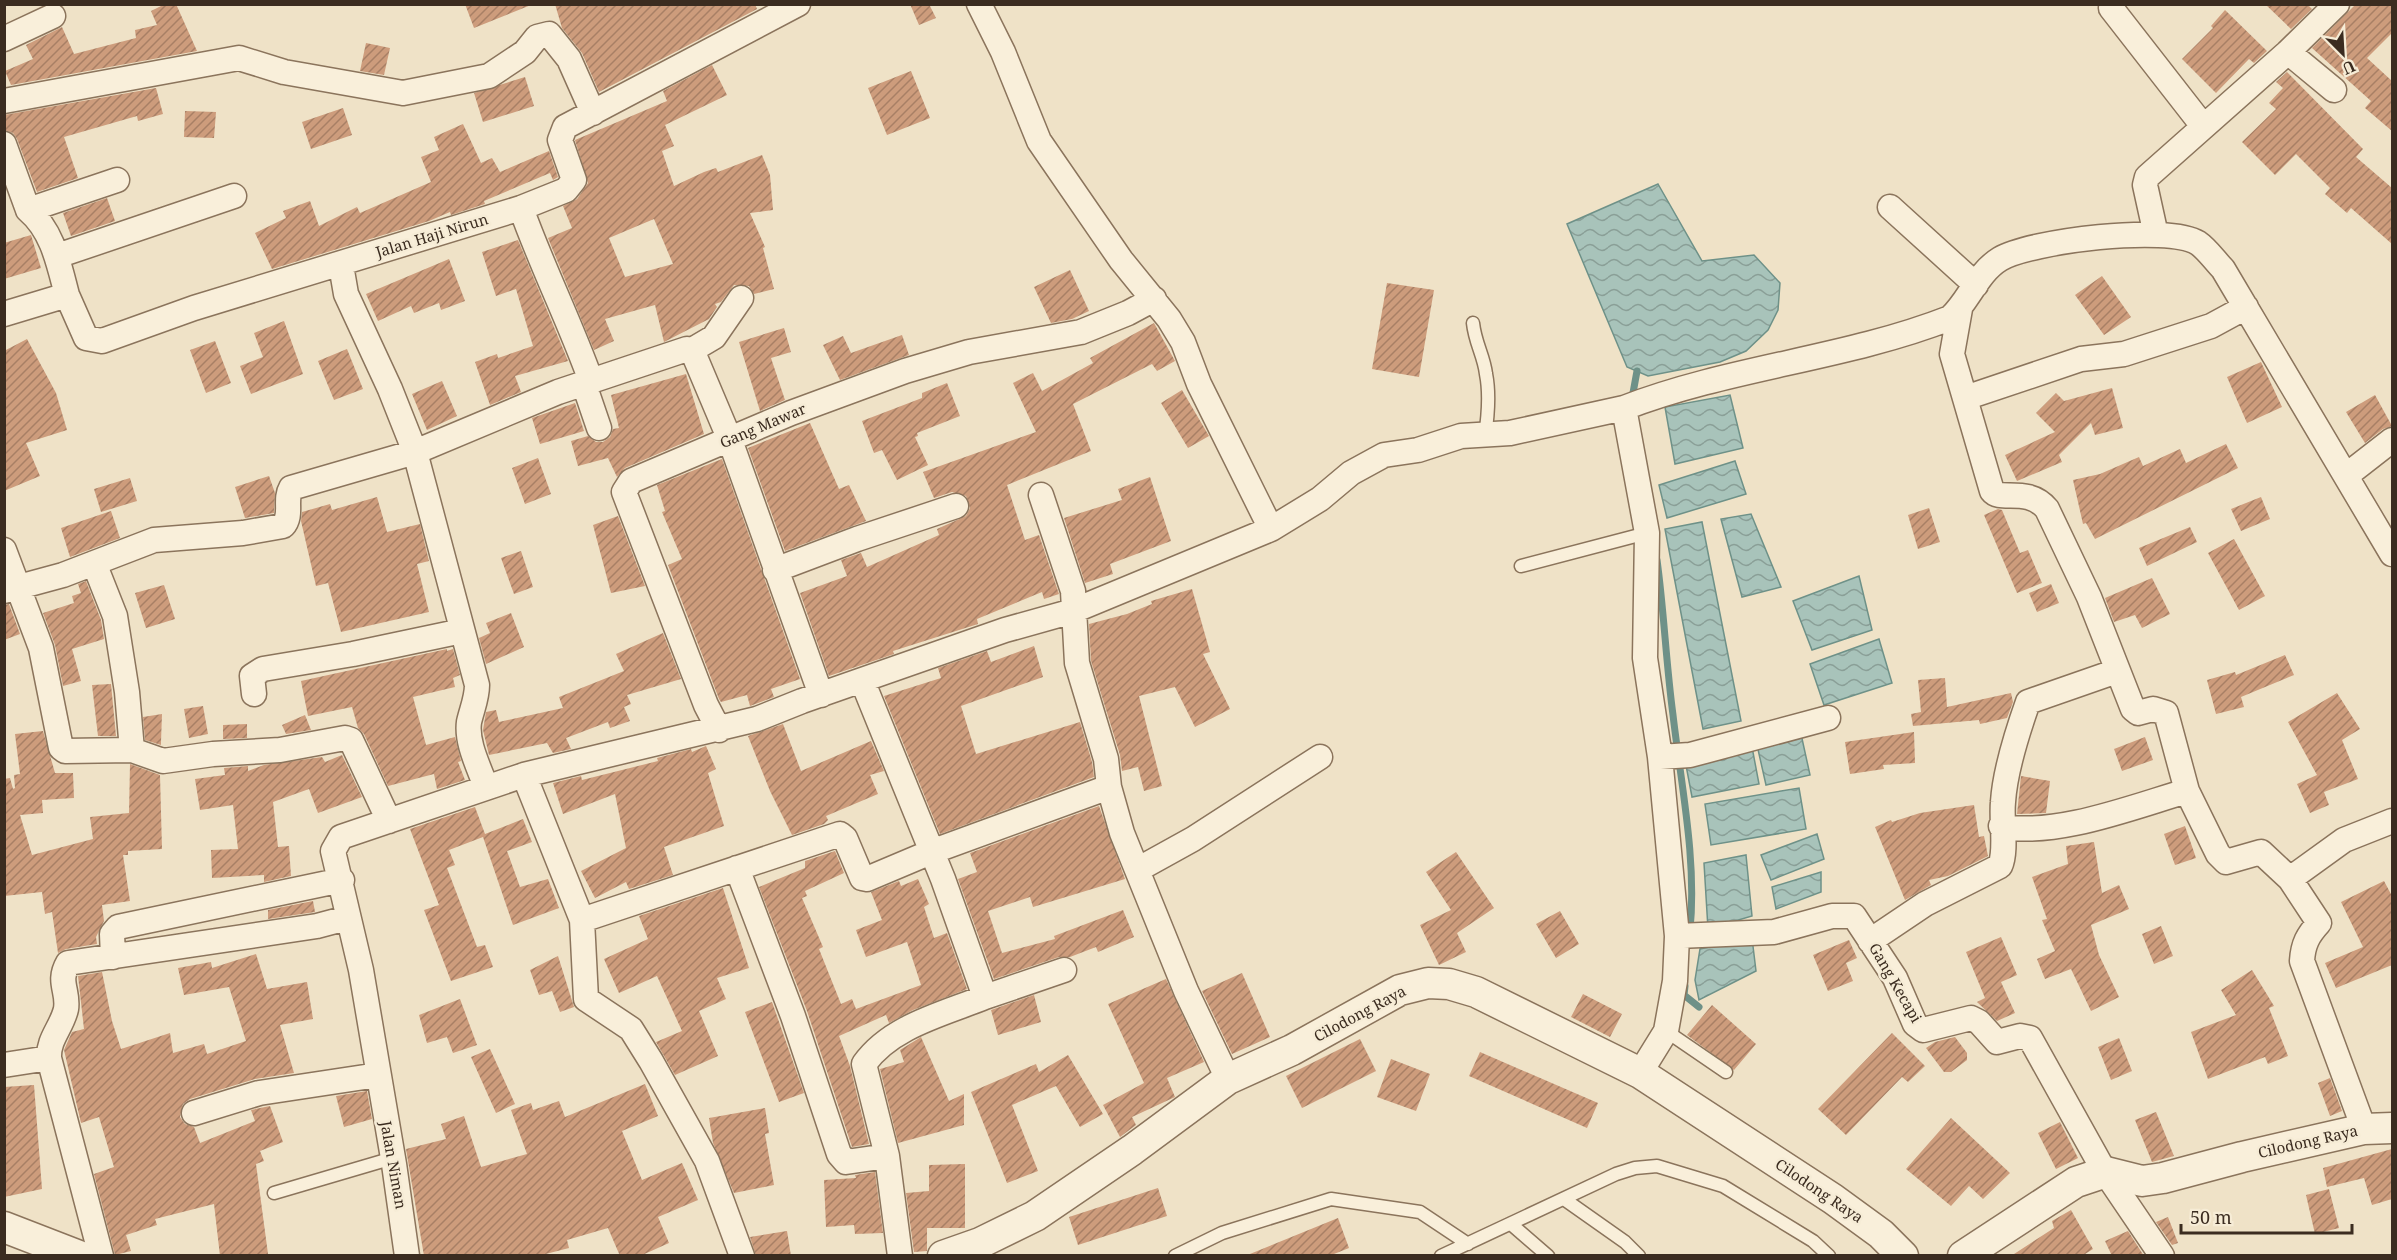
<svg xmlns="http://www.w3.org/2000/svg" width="2397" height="1260" font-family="'Noto Serif',serif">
<defs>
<pattern id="water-waves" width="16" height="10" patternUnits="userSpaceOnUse" patternTransform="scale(1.5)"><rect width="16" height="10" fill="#a8c3ba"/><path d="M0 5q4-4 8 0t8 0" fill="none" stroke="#8a9f97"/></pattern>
<pattern id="building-hatch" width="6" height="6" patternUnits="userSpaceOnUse" patternTransform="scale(1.5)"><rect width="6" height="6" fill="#cd9c7c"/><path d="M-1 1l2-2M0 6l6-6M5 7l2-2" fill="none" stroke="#a87f65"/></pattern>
</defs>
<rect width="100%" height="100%" fill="#efe2c7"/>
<path fill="url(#water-waves)" stroke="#6e9188" stroke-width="1.5" d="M1658,184L1702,261L1754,255L1780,283L1778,310L1768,330L1746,351L1720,362L1648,376L1627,367L1567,224Z
M1730,395L1743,448L1675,464L1665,407Z
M1735,461L1746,494L1667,518L1659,485Z
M1751,514L1781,587L1742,597L1721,519Z
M1702,522L1741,721L1703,729L1665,529Z
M1859,576L1872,630L1812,650L1793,601Z
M1879,639L1892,683L1824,705L1810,664Z
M1801,734L1810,775L1766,785L1757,745Z
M1752,747L1759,784L1692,797L1685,760Z
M1799,788L1806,829L1711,845L1705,804Z
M1817,834L1824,859L1771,880L1761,855Z
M1746,855L1752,916L1708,929L1704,863Z
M1821,872V892L1776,909L1772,887Z
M1752,938L1756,971L1699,1000L1695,980L1700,949Z"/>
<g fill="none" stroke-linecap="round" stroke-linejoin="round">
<path stroke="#6e9188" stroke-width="7" d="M1633,393L1637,371
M1657,560C1664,611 1666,663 1673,715C1681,785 1697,860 1690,930
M1685,986L1684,995L1699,1007"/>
</g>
<path fill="url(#building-hatch)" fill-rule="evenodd" d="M165,4H176L197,51L11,85L5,71L33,59L26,45L62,27L74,54L136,38L135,30L157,25L151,11Z
M465,4H531V5L474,28Z
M555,4H755L757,9L599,92L582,53L562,28Z
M910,4H929L936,18L919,25Z
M2265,4H2307L2312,9L2291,29Z
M2356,4H2392V33L2367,58L2392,81V131L2365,108L2371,101L2312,48Z
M2225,10L2267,51L2254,63L2249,59L2216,93L2182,59L2213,28L2211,26Z
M366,43L390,48L384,75L360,71Z
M712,65L727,95L665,125L674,146L662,151L674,186L704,172L716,168L718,172L762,155L770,175L773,210L750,213L765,247L763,248L774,289L754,294L749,286L734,285L721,302L715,304L717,307L709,319L664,342L655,305L605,319L614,341L594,350L548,238L572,228L563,206L577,199L588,183L575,140L667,101L663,91ZM654,219L673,264L625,277L609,238Z
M911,71L930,118L887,135L868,88Z
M2287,72L2363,149L2356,157L2392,188V244L2351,208L2347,213L2325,194L2330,188L2296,154L2275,175L2242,142L2276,109L2269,103L2283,88L2276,82Z
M525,77L534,106L483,122L474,93Z
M156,88L163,114L138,121L137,116L64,137L78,178L37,192L17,139L13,133L4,130V115Z
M343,108L352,135L311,149L302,122Z
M185,111L216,112L214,138L184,137Z
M463,124L481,163L492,158L500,172L549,151L558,177L553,180L550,173L484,201L485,204L451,215L450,212L429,221L272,269L255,233L286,218L283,211L310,201L319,226L357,207L360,213L431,182L421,157L439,150L434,137Z
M107,198L115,221L71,236L63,213Z
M31,235L41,268L4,279V243Z
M518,240L568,361L515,376L521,392L490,405L475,362L497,354L498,358L533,346L516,289L496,296L482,252Z
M449,259L465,301L441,310L439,303L414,313L411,306L378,321L366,294Z
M1070,270L1089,311L1072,319L1051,323L1034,287Z
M2102,276L2131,317L2104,335L2075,295Z
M1387,283L1434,290L1419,377L1372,369Z
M284,321L303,374L251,394L240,366L263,357L254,333Z
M1154,323L1175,361L1157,371L1152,364L1073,404L1091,451L1007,485L1025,540L1039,535L1059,594L1044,599L1042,592L977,619L978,624L893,651L894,654L829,676L800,593L847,576L841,560L861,553L867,567L939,535L937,529L966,516L970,508L966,496L952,492L934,498L923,472L1036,432L1013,383L1033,373L1042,391L1093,363L1090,358Z
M784,328L791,352L771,358L785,400L760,411L739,342Z
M902,335L909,355L840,380L823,345L843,336L851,353Z
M27,339L56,393L67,430L26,443L40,476L4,491V351Z
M215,341L231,383L206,393L190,350Z
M347,349L363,389L334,400L318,361Z
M2261,362L2282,407L2247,423L2227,377Z
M686,374L704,434L625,468L617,477L608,458L578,466L571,441L588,436L596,442H603L610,437L613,429L619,428L611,395Z
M442,381L457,416L427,430L412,394Z
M947,383L960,416L917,433L918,436L915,437L928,465L897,480L882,450L874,453L862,421L922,398V393Z
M2112,388L2123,428L2095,435L2091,423L2059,455L2062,462L2017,481L2005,455L2055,432L2036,413L2056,393L2064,401Z
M1182,390L1209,436L1188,448L1161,403Z
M2375,395L2392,426L2383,429L2365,443L2346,412Z
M575,403L584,431L540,444L532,418Z
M810,423L839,489L849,485L866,521L785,551L748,448Z
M2226,444L2238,468L2095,539L2086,523L2083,524L2073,480L2100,474L2139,457L2143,466L2180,449L2186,463Z
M538,458L551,494L525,504L512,468Z
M722,459L800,679L771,689L774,697L750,706L747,695L721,702L719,699L668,565L682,559L662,512L665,511L657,485Z
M269,476L275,493L274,513L245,518L235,487Z
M1150,477L1171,541L1110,564L1113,574L1085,583L1064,518L1122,500L1118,489Z
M130,478L137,501L101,512L94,489Z
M377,497L387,532L420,524L429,561L417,564L429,612L341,632L328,583L316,586L301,521L302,512L330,504L332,510Z
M2261,497L2270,519L2241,531L2231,509Z
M1929,508L1940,542L1918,549L1908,515Z
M1998,509L2002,510L2020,553L2028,550L2042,583L2017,593L1984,515Z
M111,511L120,538L70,557L61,528Z
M618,516L645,586L611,593L593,525Z
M2190,527L2197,542L2147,566L2139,548Z
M2234,539L2265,596L2239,610L2208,553Z
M521,551L533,587L514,594L501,558Z
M2152,578L2170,614L2142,628L2135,615L2114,622L2105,598Z
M86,581L101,620L104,639L72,649L81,681L63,686L55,645L43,613L74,603L72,596L81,593L78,584Z
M2051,584L2059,603L2037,612L2029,593Z
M164,585L175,619L146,628L135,593Z
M1192,589L1210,652L1203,654L1230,709L1195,727L1175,687L1139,696L1162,786L1144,791L1138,767L1122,771L1120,755L1091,661L1089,624L1127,614L1152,604L1151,601Z
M9,604L20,634L4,640V605Z
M511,613L524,647L486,664L479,638L490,633L486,623Z
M663,633L681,679L627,695L631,704L624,707L630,721L610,728L608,722L566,738L571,749L553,753L547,743L489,755L483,730L486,712L496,710L499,722L563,708L559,697L624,671L616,654Z
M1034,646L1043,677L961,706L976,754L1080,722L1092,762L1094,777L940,834L884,696L941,678L938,668L987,651L991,662Z
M447,649V651L453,649L460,675L453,678L455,687L413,697L426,745L455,737L461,761L458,762L465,780L437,789L434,774L388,786L364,734L358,728L352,707L308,716L301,681Z
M2285,655L2294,675L2241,697L2244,707L2216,714L2207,680L2235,672L2236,675Z
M1945,678L1947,707L2011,693L2013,702L2007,718L1980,724L1979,720L1913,726L1911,714L1921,712L1918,680Z
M111,684L116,736H98L92,685Z
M2337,693L2360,729L2342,740L2358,779L2324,792L2329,805L2310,813L2297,784L2317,775L2288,722Z
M203,706L208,734L189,738L184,709Z
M162,714L161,742V745L145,740L143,717Z
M305,715L311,730L286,734L282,725Z
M247,724V738L223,739V725Z
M783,724L801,771L871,741L884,771L870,775L878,794L826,816L828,820L824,824L792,835L770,791L748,736Z
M43,731L55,773H73L74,798L42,800L43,813L20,815L32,855L93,839L90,817L129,813L130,764L160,775L162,849L128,851V855H123L130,901L102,905L104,921L96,937L97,944L66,949L58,953L52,912L45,914L42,892L4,896V779L10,778L13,789L15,788L14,775L20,774L15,734Z
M1914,732L1915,763L1883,765L1884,769L1850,774L1845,742Z
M2145,737L2153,760L2122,771L2114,749Z
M706,746L716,769L708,773L724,826L664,847L673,875L629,889L626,882L595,898L581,871L626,848L615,794L563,814L553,783L581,776L582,780L658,761L657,758L691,749L692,752Z
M342,755L362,797L318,813L309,789L273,802L278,847L289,846L291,876L264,882V875L212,878L211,850L238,849L233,805L200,810L195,779L225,775L224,768L248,766V771L264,765L322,757L325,762Z
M2021,776L2050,781L2046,813L2017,814Z
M1974,805L1979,837L1984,836L1988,856L1948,876L1929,880L1931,885L1905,900L1875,827L1891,820L1892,822L1920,813Z
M1099,806L1125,879L1033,907L1030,897L988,911L1002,953L1055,939L1054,936L1123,910L1134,937L1098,952L1096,947L1070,957H1059L994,979L958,879L977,872L970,853Z
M475,807L485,834L523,819L532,842L507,851L520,887L548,879L559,908L513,925L483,837L449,850L455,865L447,868L477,947L485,945L493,967L451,981L424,910L439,905L410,829Z
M2185,826L2196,858L2175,865L2164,834Z
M2094,842L2102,893L2119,885L2129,909L2091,925L2099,955L2119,997L2091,1011L2071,969L2045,979L2037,959L2055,951L2042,920L2047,919L2032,877L2068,864L2066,846Z
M835,851L844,873L805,891L807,896L802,898L823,947L819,949L841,1004L852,999L856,1009L921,985L907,942L866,957L856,930L882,920L871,892L899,881L901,886L918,879L929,904L924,907L934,938L947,933L967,989L913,1010L889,1023L886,1015L839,1036L850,1066L869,1144L852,1147L807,1011L759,887L805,868V861Z
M1456,852L1494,908L1457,933L1466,952L1439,965L1420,925L1451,910L1426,872Z
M2384,881L2392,896V965L2336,988L2325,963L2363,947L2341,902Z
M723,888L749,968L717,978L726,999L699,1011L718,1056L675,1075L656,1042L682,1031L657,976L619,993L604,959L648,939L639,916Z
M313,901L315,912L268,919V910Z
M1560,911L1579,944L1556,958L1536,924Z
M2161,926L2173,956L2154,964L2142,934Z
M2001,937L2017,975L2001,982L2015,1013L1997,1021L1977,1002L1985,998L1966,952Z
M1849,940L1857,958L1846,963L1853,981L1828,991L1813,955Z
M256,954L267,989L307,982L313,1019L280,1025L294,1073L255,1079L190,1099L183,1104L180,1117L185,1124L194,1127L200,1143L255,1121L251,1110L270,1106L283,1142L260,1151L264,1161L256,1164L268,1254L220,1256L214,1204L155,1219L157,1225L126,1235L131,1251L115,1255L94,1174L114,1167L99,1117L81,1123L64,1050L72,1032L84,1029L78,976L102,972L112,1021L121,1049L170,1033L173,1053L204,1044L207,1054L246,1041L229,987L184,995L178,968L211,962L212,968Z
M558,956L574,1007L560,1012L552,991L539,995L530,970Z
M2252,970L2274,1006L2269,1008L2288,1056L2268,1064L2265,1057L2208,1079L2191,1032L2236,1015L2221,990Z
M1242,973L1270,1037L1232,1054L1202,991Z
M1166,979L1204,1062L1167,1078L1175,1097L1132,1117L1136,1125L1120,1137L1103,1105L1144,1083L1108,1004Z
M1583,994L1622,1014L1610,1037L1571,1017Z
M1034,995L1041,1022L998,1035L991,1010Z
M460,999L477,1045L453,1053L447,1037L427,1043L419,1015Z
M772,1002L804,1093L779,1102L745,1012Z
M1712,1005L1756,1044L1734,1070L1687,1035Z
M1892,1033L1925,1066L1908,1082L1902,1077L1846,1135L1818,1109Z
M921,1037L949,1101L964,1094V1125L898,1143L880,1069L904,1062L900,1050Z
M1955,1037L1967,1053V1060L1951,1072H1944L1926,1048L1935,1042Z
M2119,1038L2132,1071L2111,1080L2098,1047Z
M1360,1039L1376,1071L1302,1108L1286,1076Z
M490,1049L515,1104L496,1113L471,1057Z
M1480,1052L1598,1103L1587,1128L1469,1076Z
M1068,1055L1103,1114L1080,1127L1056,1086L1012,1105L1038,1171L1007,1183L971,1092L1036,1064L1039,1072Z
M1391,1059L1430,1074L1416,1111L1377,1097Z
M2330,1078L2342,1111L2330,1116L2318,1083Z
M645,1084L658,1116L622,1131L642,1180L682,1163L698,1200L658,1217L669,1243L640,1256H620L608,1228L567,1240L569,1248L538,1256H424L406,1149L446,1139L441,1124L464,1116L481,1167L527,1154L511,1110L531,1103L533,1110L559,1101L565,1117Z
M34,1085L42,1189L4,1197V1087Z
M367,1091L372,1119L344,1127L336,1096Z
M765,1108L769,1133L765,1134L774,1185L734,1193L713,1143L709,1118Z
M2156,1112L2174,1156L2152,1162L2135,1120Z
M1951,1118L2010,1173L1983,1199L1969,1186L1951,1206L1906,1169Z
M2060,1122L2078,1158L2056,1169L2038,1133Z
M2392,1149V1199L2372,1205L2364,1178L2327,1187L2323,1168Z
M965,1164V1228H927V1251L914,1252L906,1193L929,1191V1165Z
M875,1172L883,1233L855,1234L854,1225L826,1227L824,1180L856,1178L855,1175Z
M1158,1188L1167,1216L1078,1245L1069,1217Z
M2329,1189L2339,1228L2315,1234L2306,1195Z
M2071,1210L2093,1249L2082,1256H2011L2054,1228L2052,1221Z
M2168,1217L2178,1243L2172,1245L2156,1222Z
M1338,1218L1349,1248L1329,1256H1245Z
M787,1231L791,1256H756L750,1237Z
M2128,1231L2144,1256H2112L2105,1241Z"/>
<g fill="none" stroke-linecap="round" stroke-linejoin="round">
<g stroke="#8b745c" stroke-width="15">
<path id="service" d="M1473,323C1475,343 1484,356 1486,374C1490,394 1488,416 1485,436
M1521,566L1647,533
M1666,1031L1726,1072
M274,1193L393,1158
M1564,1199L1625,1242L1639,1256
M1511,1224L1548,1256
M1175,1256L1222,1233L1331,1199L1420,1212L1468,1244
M1441,1256L1616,1174L1635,1168L1657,1166L1723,1186L1813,1241L1829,1256"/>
</g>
<g stroke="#8b745c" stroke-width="27">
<path id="minor" d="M2111,8L2203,126
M4,39L53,16
M2334,90L2288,52L2337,4
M4,101L239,58L284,72L403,93L489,76L525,52L537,37L549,34L569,59L593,113
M4,144L28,210
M1890,207L1976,285
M521,208C542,267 570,322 591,381
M2156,235L2145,185L2147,177L2288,52
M57,256L234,196
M341,265L346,294L390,389L415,452L477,685C477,698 472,709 469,722C466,743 479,767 486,787
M67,295C59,265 53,231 28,210L117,180
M1960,309L1952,354L1992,491C2000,502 2028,486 2047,509L2089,597L2133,709L2138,713L2153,709L2166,713L2187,791L2218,854L2226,862L2261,852L2290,879L2344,840L2392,821
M4,314L67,295L86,338L102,341L194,308L521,208L566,190L574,180L560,140L565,127L798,4
M692,350L714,337L741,298
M584,384L599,428
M1965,398L2081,359L2124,354L2211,326L2246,307
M1624,408C1730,367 1845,359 1950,318C1969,301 1977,273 2000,259C2030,241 2168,224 2198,243C2207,249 2215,261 2223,269L2392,554
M2347,475L2392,440
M1041,495L1073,591L1077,663L1106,759L1109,787L1122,833L1186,991L1228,1079
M1271,529L1320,499L1351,473L1384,455L1418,450L1461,436L1510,433L1624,408L1647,533L1645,658L1660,757L1677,936L1675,981L1666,1031L1640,1073
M4,550L41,648L61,748L65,751L132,750L163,761L213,754L280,750L345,738L351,740L389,821
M94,563L115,616L127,692L132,750
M775,570L857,539L956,506
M4,591L63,575L154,540L243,533L283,526C293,515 284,500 291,488L415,452L558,392L687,349L692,350L730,440L821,695
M862,680L943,879L985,997C943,1014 891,1026 864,1064L887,1156
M254,694L252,676L263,669L353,654L462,631
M719,730L706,705L624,492L631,481L791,413L905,371L969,352L1081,332L1128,313L1154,299
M1660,757L1690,755L1828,718
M524,775L582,920L586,999L631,1029L651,1061L707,1161L742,1256
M2001,826C2054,838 2135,806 2187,791
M737,868L793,1016L839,1154L846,1162L887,1156L900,1256
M1137,870L1193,839L1320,757
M2290,879L2319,923C2308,935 2303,944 2302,961L2364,1129
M582,920L840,834L845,838L862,878L867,879L931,852L1109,787
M1677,936L1774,932L1832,916H1854L1895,978L1915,1024L1923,1030L1971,1018L1979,1022L1997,1042L2020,1036L2030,1038L2103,1169L2162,1256
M1870,941L1925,904L2000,866C2007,851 2001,820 2003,802C2005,770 2017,733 2028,702L2117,671
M113,957L112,934L118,927L342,880
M985,997L1064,970
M4,1065L49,1058
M194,1113L259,1093L378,1075
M101,1256L49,1058C48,1039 62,1027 66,1009C69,991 57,982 68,963L317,926L347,918
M407,1256L394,1164L361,970L333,851L341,837L524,775L757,719L802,701L1005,630L1073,611L1271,529L1199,384L1183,342L1169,319L1121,260L1039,141L1003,52L979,4"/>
</g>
<g stroke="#8b745c" stroke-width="33">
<path id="tertiary" d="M4,1227L79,1256
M943,1256L980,1243L1035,1216L1132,1150L1228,1079L1292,1050L1400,990L1428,983L1449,984L1476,992L1640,1073L1833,1199L1881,1234L1903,1256
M1963,1256L2076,1182L2106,1172L2142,1181L2163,1178L2242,1157L2364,1129L2392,1128"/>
</g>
<use href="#service" stroke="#f9efda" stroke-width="12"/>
<use href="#minor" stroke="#f9efda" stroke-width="24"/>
<use href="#tertiary" stroke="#f9efda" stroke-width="30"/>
</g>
<g text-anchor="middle" stroke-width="5" stroke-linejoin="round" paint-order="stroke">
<g font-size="15" fill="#3b2c20" stroke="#f6ecd6">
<text transform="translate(432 236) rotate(-17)" y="5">Jalan Haji Nirun</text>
<text transform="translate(763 426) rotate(-23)" y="5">Gang Mawar</text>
<text transform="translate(1895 983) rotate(60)" y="5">Gang Kecapi</text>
<text transform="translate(1360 1014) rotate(-28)" y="5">Cilodong Raya</text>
<text transform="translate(2308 1142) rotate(-13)" y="5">Cilodong Raya</text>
<text transform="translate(393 1165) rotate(80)" y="5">Jalan Niman</text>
<text transform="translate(1819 1191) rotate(34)" y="5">Cilodong Raya</text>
</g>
</g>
<rect width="2397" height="1260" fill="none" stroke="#3b2c20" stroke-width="12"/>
<g transform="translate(2343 54) rotate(156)" stroke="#f6ecd6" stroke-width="4.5" paint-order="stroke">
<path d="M0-4.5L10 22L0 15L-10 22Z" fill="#3b2c20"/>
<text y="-9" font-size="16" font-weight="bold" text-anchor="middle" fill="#3b2c20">U</text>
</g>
<path d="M2181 1224v9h171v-9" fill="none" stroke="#3b2c20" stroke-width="3"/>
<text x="2190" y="1224" font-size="18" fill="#3b2c20" stroke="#f6ecd6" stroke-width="4.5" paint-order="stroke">50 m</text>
</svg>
